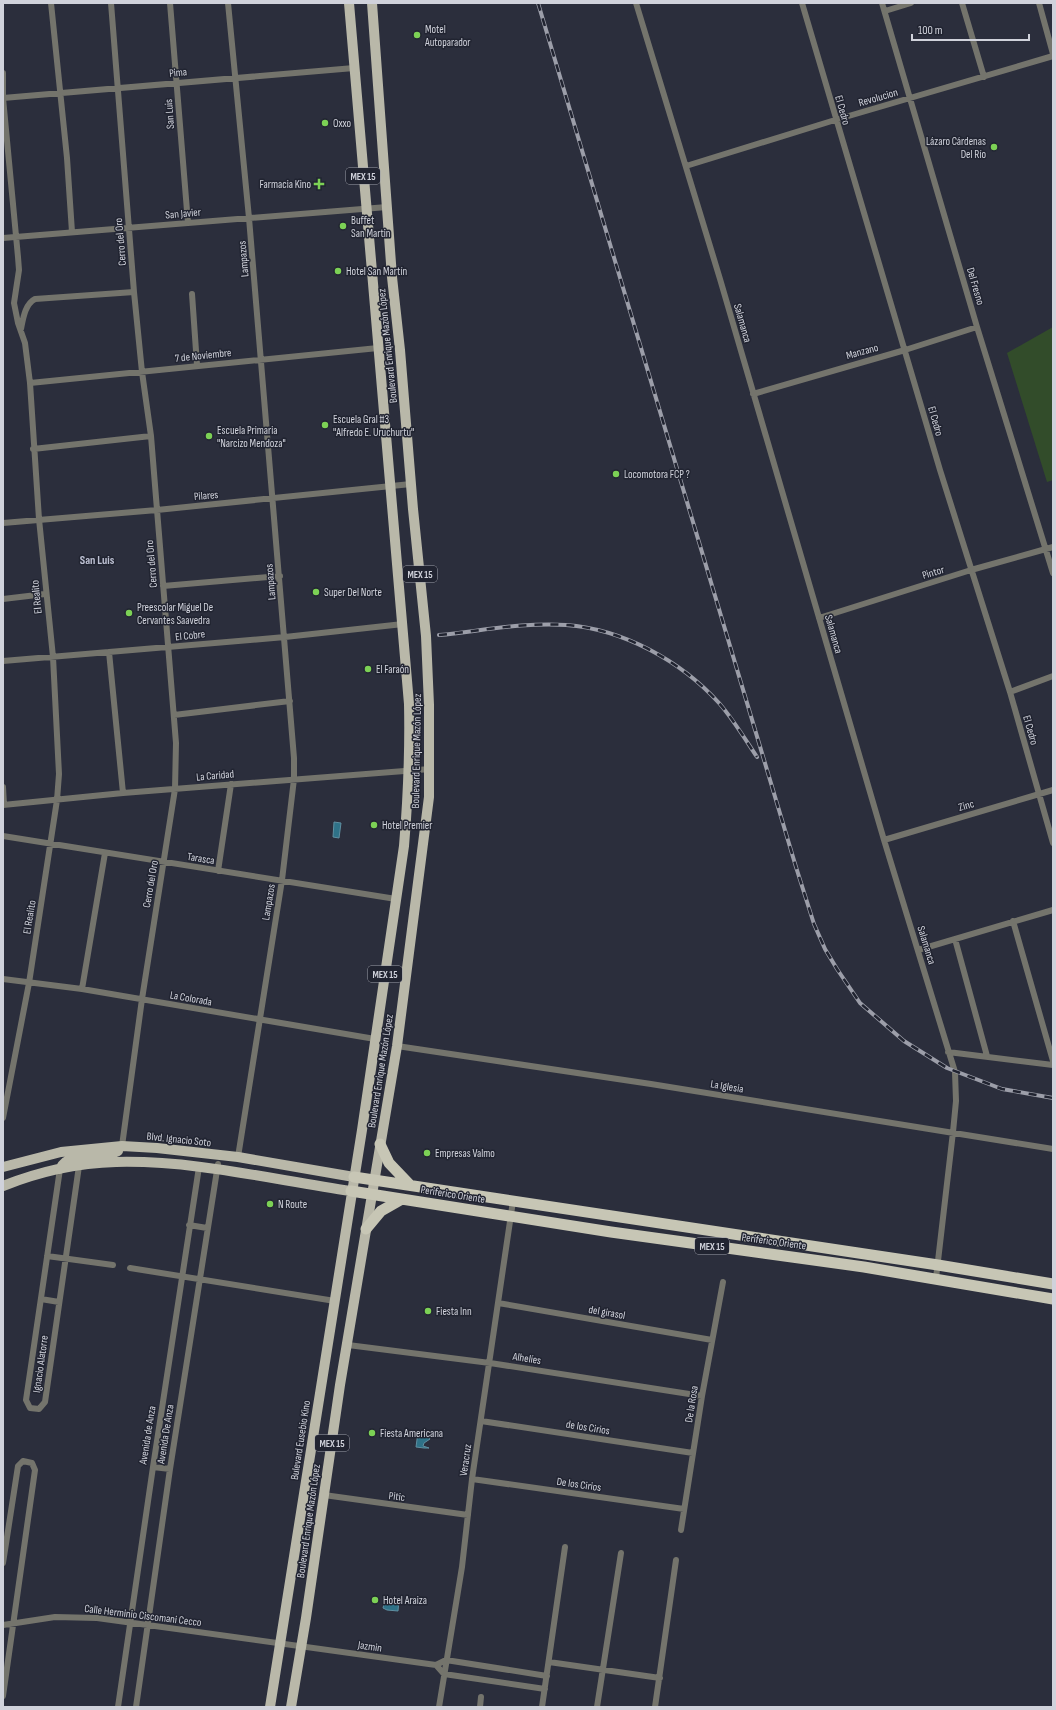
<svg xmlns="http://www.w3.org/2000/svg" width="1056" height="1710" font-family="'Sofia Sans Condensed',sans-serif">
<rect width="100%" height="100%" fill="#2b2e3c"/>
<path fill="#324c2a" d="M1053,327V480L1047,482L1007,353Z"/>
<path fill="#2f7288" stroke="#5f8fa1" d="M334,822L341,823L339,838L333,837Z
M418,1432H425L430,1439L424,1443L423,1446L429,1448H424L416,1447Z
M390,1598L399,1600L398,1611L387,1610L383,1608L385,1600Z"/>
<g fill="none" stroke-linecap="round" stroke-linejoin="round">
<path stroke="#74746c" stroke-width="6" d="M51,3L67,158L72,232
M111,3L134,292L142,372L151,436L176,743L175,789L142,999L122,1146
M170,3L188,223
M228,3L249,218L294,758V779L282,880L238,1157
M636,3L720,279L884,840L955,1072L956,1101L953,1132L936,1278
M802,3L940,470L1010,692L1053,843
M882,3L977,327L1053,573
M962,3L984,77
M1039,3L1053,54
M885,11L911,3
M3,73V98L18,257L19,270L14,303L18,323L25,343L30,383L39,519L53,657L59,774L57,800L29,983L3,1118
M3,98L354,68
M686,166L835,120L1053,56
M3,238L387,207
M192,294L197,365
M21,329C23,319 25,304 35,299L134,292
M30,383L378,348
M753,394L905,350L977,327
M33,449L151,436
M3,523L157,510L411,484
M163,586L280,576
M3,599L45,594
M819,618L971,570L1053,547
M109,652L123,793
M3,661L285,637L403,624
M1010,692L1053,676
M174,715L290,701
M3,787L4,805
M3,805L123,793L430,769
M3,836L396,899
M884,840L1053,790
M218,871L231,784
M1013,921L1053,1061
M955,939L987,1056
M918,950L1053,910
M3,979L82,989L375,1039
M82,989L105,853
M397,1046L651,1084L1053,1149
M948,1052L1053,1065
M60,1169L26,1400L30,1408L39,1409L45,1402L79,1166
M189,1225L207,1228
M47,1256L113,1265
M130,1268L335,1301
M41,1299L59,1302
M498,1303L712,1340
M348,1345L490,1363L702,1396
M481,1421L693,1453
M153,1467L170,1469
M472,1479L684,1509
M324,1495L468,1515
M681,1530L702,1396L723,1282
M3,1563L18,1466L23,1461L32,1463L35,1470L3,1696
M3,1625L55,1617L97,1618L436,1665L446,1660L547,1676
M549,1662L660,1678
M436,1665L444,1674L545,1689
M118,1707L153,1467L199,1167
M136,1707L170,1469L218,1164
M439,1707L462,1567L472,1479L513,1201
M480,1707L481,1697
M542,1707L565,1547
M597,1707L621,1553
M655,1707L676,1560"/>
<path stroke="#b9b8a9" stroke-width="10" d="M3,1167L61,1152L122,1146L157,1148L238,1157L354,1177
M60,1169C67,1152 98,1155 113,1153L118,1151
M3,1186C38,1172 78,1163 116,1162C195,1160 274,1180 351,1191
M270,1707L362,1130L404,846C408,798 410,751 409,704L349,3
M291,1707L306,1618L340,1385L397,1046L429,797V705L426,636L413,509L400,350L392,277L372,3"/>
<path stroke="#c7c6b5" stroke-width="11" d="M380,1144L389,1163L410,1185
M354,1177L938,1265L1053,1284
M351,1191L611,1232L864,1267L1053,1299
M366,1229L381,1211L402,1199"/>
<g stroke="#9c9ea9" stroke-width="4">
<path id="rail" d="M538,3L796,867L814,924L825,949L837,969L860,1003L904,1041L947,1068L1002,1089L1053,1098
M439,635C481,631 524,622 566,625C623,629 681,661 719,703C733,719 745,739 757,757"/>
</g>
<use href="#rail" stroke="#212431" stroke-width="2.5" stroke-dasharray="8" stroke-linecap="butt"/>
</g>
<g fill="#7cd155" stroke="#212431" stroke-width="1.5">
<circle cx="417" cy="35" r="4"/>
<circle cx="325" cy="123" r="4"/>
<circle cx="994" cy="147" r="4"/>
<path d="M317 178h4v4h4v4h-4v4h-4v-4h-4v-4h4z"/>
<circle cx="343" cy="226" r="4"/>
<circle cx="338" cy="271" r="4"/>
<circle cx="325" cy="425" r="4"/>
<circle cx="209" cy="436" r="4"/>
<circle cx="616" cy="474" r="4"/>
<circle cx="316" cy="592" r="4"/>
<circle cx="129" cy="613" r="4"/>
<circle cx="368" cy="669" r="4"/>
<circle cx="374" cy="825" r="4"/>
<circle cx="427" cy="1153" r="4"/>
<circle cx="270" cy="1204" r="4"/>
<circle cx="428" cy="1311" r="4"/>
<circle cx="372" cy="1433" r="4"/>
<circle cx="375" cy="1600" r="4"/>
</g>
<g text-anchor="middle" stroke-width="3" stroke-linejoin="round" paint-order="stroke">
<g fill="#212431" stroke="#9c9ea8" stroke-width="1">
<rect x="346" y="168" width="34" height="16" rx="3"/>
<rect x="403" y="566" width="34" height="16" rx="3"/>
<rect x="368" y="966" width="34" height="16" rx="3"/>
<rect x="695" y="1238" width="34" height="16" rx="3"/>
<rect x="315" y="1435" width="34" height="16" rx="3"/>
</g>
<g font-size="10" font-weight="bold" fill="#d0d2db">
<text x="363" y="180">MEX 15</text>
<text x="420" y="578">MEX 15</text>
<text x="385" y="978">MEX 15</text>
<text x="712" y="1250">MEX 15</text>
<text x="332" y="1447">MEX 15</text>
</g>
<g font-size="11" fill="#d0d2db" stroke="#212431" text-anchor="start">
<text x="425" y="33">Motel<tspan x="425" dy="13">Autoparador</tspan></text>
<text x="333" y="127">Oxxo</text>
<text x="986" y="145" text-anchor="end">Lázaro Cárdenas<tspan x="986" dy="13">Del Río</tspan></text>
<text x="311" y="188" text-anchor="end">Farmacia Kino</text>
<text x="351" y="224">Buffet<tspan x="351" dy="13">San Martin</tspan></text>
<text x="346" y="275">Hotel San Martín</text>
<text x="333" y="423">Escuela Gral #3<tspan x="333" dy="13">"Alfredo E. Uruchurtu"</tspan></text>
<text x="217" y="434">Escuela Primaria<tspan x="217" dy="13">"Narcizo Mendoza"</tspan></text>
<text x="624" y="478">Locomotora FCP ?</text>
<text x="324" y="596">Super Del Norte</text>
<text x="137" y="611">Preescolar Miguel De<tspan x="137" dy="13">Cervantes Saavedra</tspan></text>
<text x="376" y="673">El Faraón</text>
<text x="382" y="829">Hotel Premier</text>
<text x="435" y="1157">Empresas Valmo</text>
<text x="278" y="1208">N Route</text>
<text x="436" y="1315">Fiesta Inn</text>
<text x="380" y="1437">Fiesta Americana</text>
<text x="383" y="1604">Hotel Araiza</text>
</g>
<g font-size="11" fill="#d0d2db" stroke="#212431">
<text transform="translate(178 72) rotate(-5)" y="4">Pima</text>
<text transform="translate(878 97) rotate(-16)" y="4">Revolucion</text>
<text transform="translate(843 110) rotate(74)" y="4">El Cedro</text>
<text transform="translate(169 114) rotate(-94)" y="4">San Luis</text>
<text transform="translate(183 213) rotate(-5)" y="4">San Javier</text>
<text transform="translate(120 242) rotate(-95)" y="4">Cerro del Oro</text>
<text transform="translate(243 259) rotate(-95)" y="4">Lampazos</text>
<text transform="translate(976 286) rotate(74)" y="4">Del Fresno</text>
<text transform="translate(743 323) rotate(74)" y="4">Salamanca</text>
<text transform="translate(387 346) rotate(-96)" y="4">Boulevard Enrique Mazón López</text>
<text transform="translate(862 351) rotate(-15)" y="4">Manzano</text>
<text transform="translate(203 355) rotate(-6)" y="4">7 de Noviembre</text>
<text transform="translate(936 421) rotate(74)" y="4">El Cedro</text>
<text transform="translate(206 495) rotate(-5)" y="4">Pilares</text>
<text transform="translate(151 564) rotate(-95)" y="4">Cerro del Oro</text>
<text transform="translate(933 572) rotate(-17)" y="4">Pintor</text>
<text transform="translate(270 582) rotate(-95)" y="4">Lampazos</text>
<text transform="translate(36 597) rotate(-96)" y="4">El Realito</text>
<text transform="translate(834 634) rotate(74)" y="4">Salamanca</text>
<text transform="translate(190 635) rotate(-6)" y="4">El Cobre</text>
<text transform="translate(1031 730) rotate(74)" y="4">El Cedro</text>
<text transform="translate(416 751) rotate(-89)" y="4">Boulevard Enrique Mazón López</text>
<text transform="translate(215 775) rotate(-5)" y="4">La Caridad</text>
<text transform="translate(966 805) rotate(-16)" y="4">Zinc</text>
<text transform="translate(201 858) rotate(9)" y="4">Tarasca</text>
<text transform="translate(150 884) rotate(-80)" y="4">Cerro del Oro</text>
<text transform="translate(268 902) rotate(-81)" y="4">Lampazos</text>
<text transform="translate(29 917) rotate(-81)" y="4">El Realito</text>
<text transform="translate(927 945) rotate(73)" y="4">Salamanca</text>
<text transform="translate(191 998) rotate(10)" y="4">La Colorada</text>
<text transform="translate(380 1071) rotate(-81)" y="4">Boulevard Enrique Mazón López</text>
<text transform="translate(727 1086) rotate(9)" y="4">La Iglesia</text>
<text transform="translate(179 1139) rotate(6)" y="4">Blvd. Ignacio Soto</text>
<text transform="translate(453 1194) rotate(9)" y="4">Periferico Oriente</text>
<text transform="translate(774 1241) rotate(8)" y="4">Periferico Oriente</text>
<text transform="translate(607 1312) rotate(10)" y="4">del girasol</text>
<text transform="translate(527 1358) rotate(9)" y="4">Alhelíes</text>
<text transform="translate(40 1364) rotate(-82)" y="4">Ignacio Alatorre</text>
<text transform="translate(691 1404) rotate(-81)" y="4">De la Rosa</text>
<text transform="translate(588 1427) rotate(9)" y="4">de los Cirios</text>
<text transform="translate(165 1434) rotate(-81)" y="4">Avenida De Anza</text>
<text transform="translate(147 1435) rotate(-81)" y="4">Avenida de Anza</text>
<text transform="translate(300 1440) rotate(-81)" y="4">Bulevard Eusebio Kino</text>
<text transform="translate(465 1460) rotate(-82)" y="4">Veracruz</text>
<text transform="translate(579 1484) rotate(8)" y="4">De los Cirios</text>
<text transform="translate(397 1496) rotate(7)" y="4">Pitic</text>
<text transform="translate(308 1521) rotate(-82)" y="4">Boulevard Enrique Mazón López</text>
<text transform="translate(143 1615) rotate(7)" y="4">Calle Herminio Ciscomani Cecco</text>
<text transform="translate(370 1646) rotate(8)" y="4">Jazmin</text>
</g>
<g font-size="12" font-weight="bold" fill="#bec2d4" stroke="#212431">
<text x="97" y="564">San Luis</text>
</g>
</g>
<rect width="1056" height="1710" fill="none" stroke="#d0d2db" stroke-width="8"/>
<path d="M912 34v6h117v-6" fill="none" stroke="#d0d2db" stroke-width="2"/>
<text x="918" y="34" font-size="12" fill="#d0d2db" stroke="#212431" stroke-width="3" paint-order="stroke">100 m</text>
</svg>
